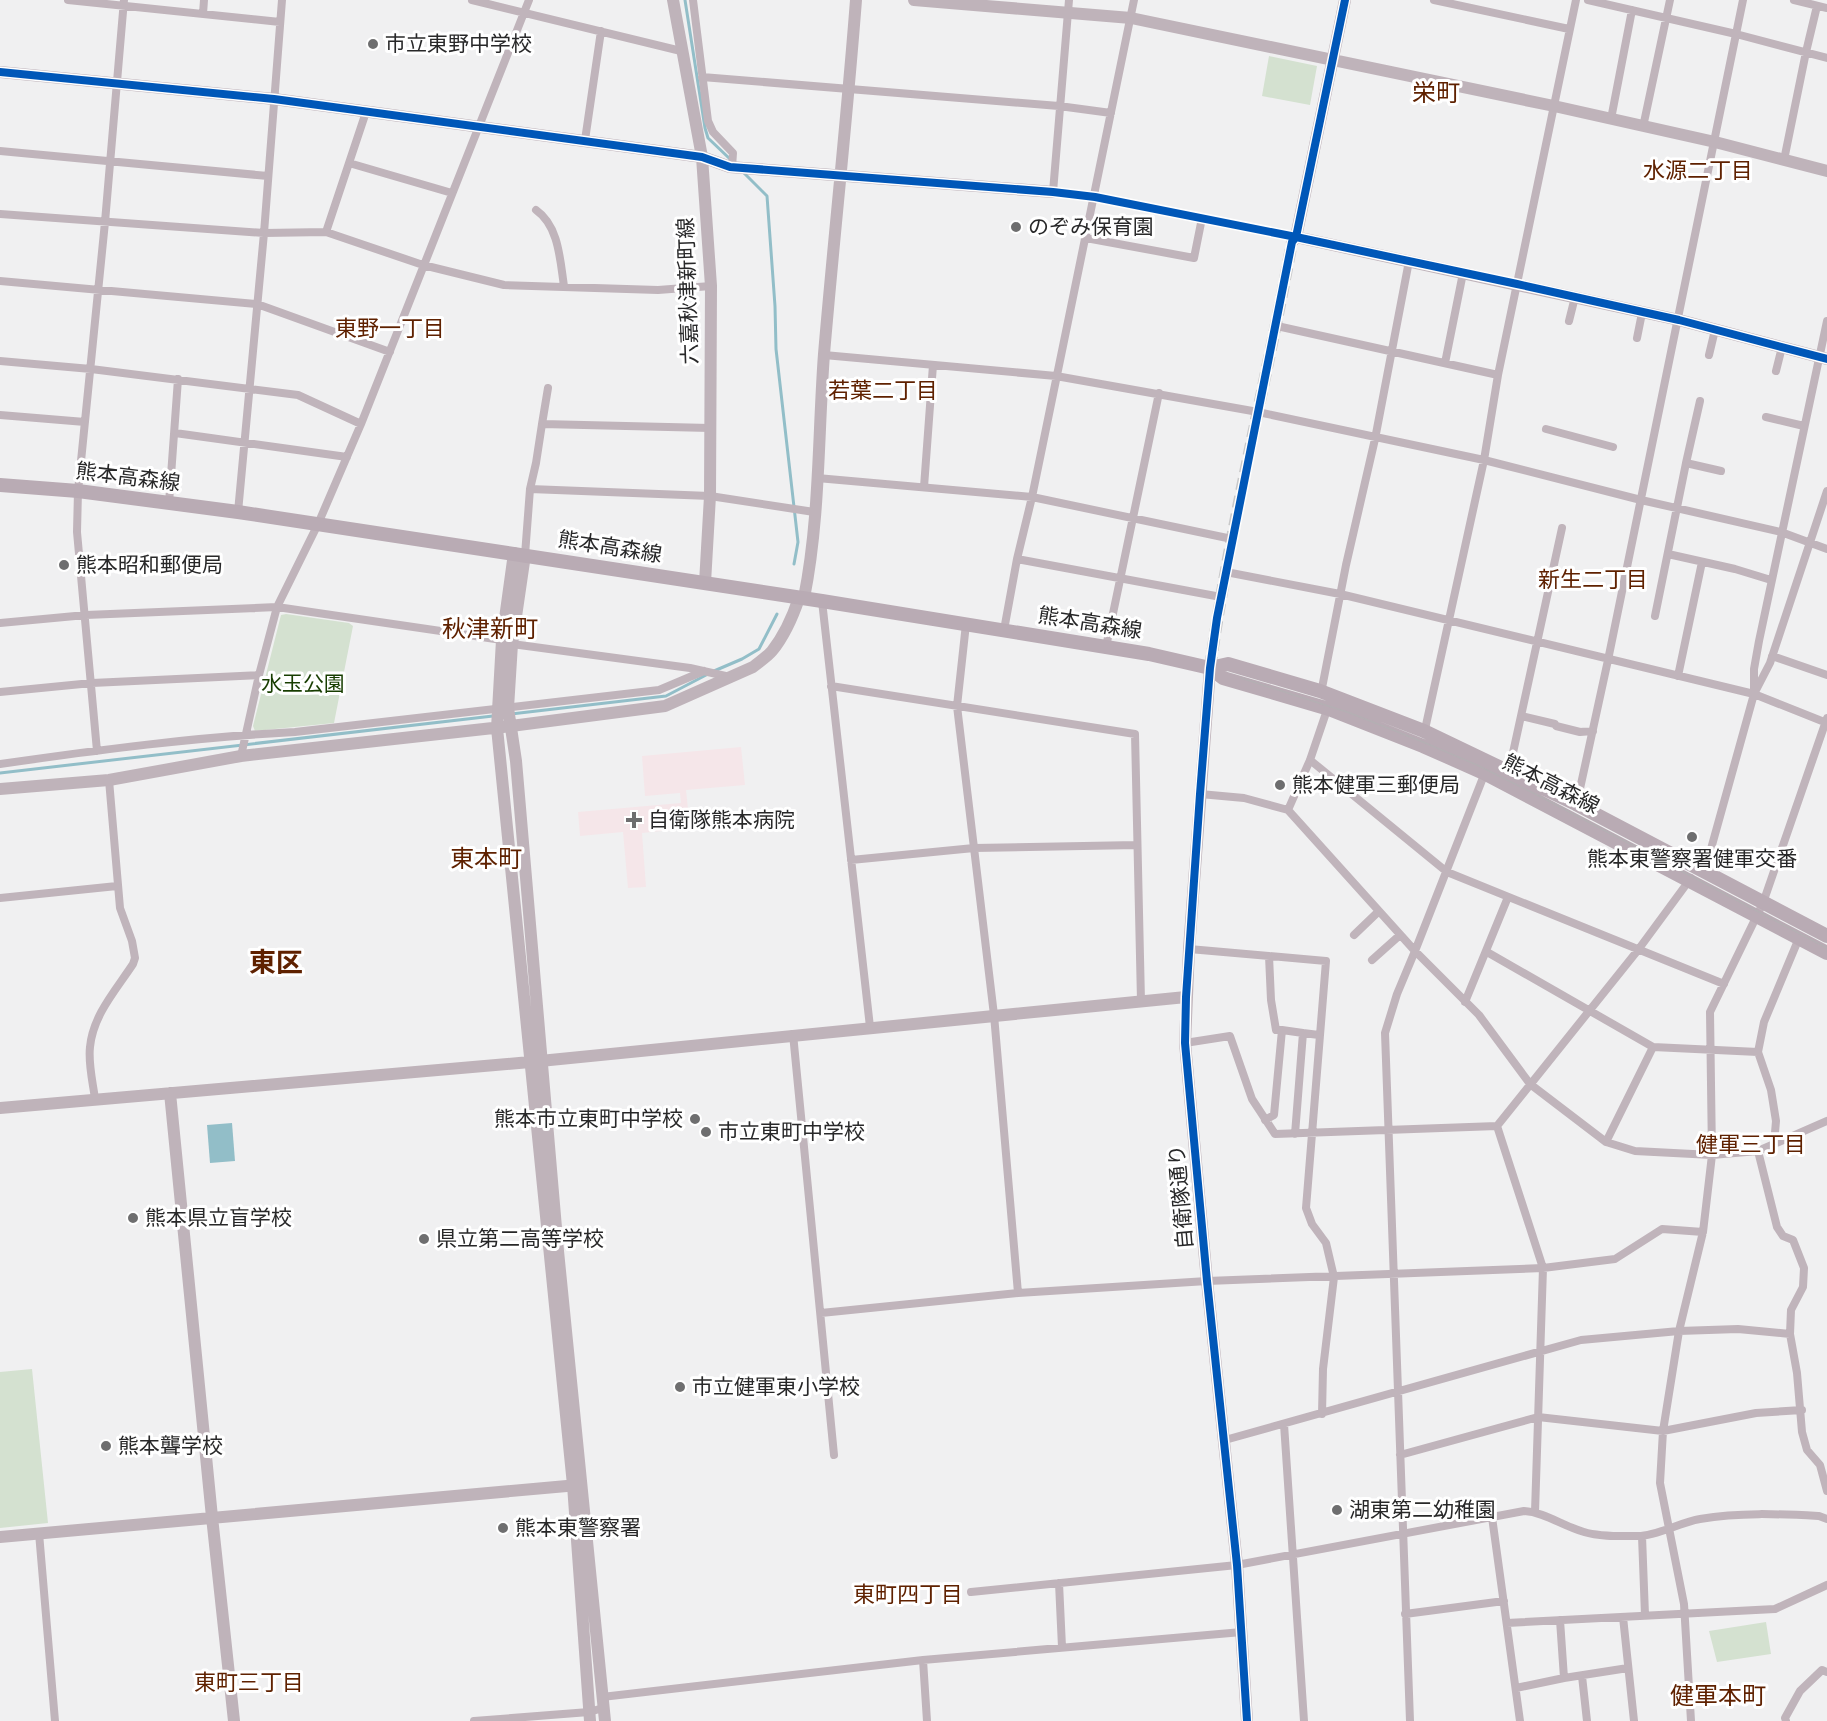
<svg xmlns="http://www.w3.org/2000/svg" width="1827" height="1721" font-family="Quicksand,'Noto Sans JP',sans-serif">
<rect width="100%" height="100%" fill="#f0f0f1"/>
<path fill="#f5e6e9" d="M741,747L745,785L686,790L690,828L642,833L646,887L628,888L623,832L580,836L578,812L681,803L680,793L645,796L642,756Z"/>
<path fill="#d4e1d0" d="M1269,56L1317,66L1310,105L1262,96Z
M286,614L349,623L353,626L334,723L255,731L253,726L281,615Z
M32,1369L48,1523L0,1528V1372Z
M1766,1622L1771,1654L1717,1662L1709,1631Z"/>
<path fill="#92bec8" d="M232,1123L235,1161L210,1163L207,1125Z"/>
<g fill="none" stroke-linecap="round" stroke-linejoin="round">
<path stroke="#92bec8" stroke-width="3" d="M685,0L705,128L708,138L730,159
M743,172L767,196L775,306L776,349L798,542L794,564
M714,671L742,659L759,649L777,614
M511,714L666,696L708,674
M0,773L493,716"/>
<path stroke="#c8c8c9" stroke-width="12" stroke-dasharray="12 6" stroke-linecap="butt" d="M1210,668C1230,525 1266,384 1292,242"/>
<path stroke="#c0b4bb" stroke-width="8" d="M68,0L280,22
M472,0L681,51
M693,0L708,121L713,132L733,153L732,167
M1069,0L1053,192L1095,197L1296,237
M1434,0L1569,29
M1588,0L1736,34L1827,58
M1794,0L1827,8
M203,14L204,0
M702,77L1059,106L1111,113
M1611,119L1632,10
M1643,127L1670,0
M585,140L601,31
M0,151L268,176
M1784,160L1806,52L1817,6
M349,163L452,193
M536,210C559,226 560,260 564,286
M0,214L264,233L326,232L423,265L504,285L658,290L711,286
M326,232L366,112
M1086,238L1194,258L1202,218
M0,281L257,304L390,352
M1569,321L1575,297
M1277,326L1498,375
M1637,338L1642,313
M824,355L1056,376L1258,412L1484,460L1641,500L1781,532L1827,549
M1709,355L1715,330
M0,361L91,369L298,395L361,424
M1445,363L1463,273
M1776,371L1782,347
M0,415L85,422
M1766,417L1804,426
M542,424L548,388
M1546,429L1613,447
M175,433L347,457
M1686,463L1700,401
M817,478L1032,497L1232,539
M924,487L933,365
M530,489L710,496L814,512
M169,503L178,379
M238,512L264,233L282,0
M1668,554L1735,569L1771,580
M525,555L530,489L536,463L542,424L710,428
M1017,559L1221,597
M1226,572L1340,594L1754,694L1827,723
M822,601L870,1027
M1655,616L1686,463L1721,471
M0,623L86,615L277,607L502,640L512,644L690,668L730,677
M1004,630L1017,559L1032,497L1134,0
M1106,647L1159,393
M1772,656L1827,675
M1678,676L1702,562
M831,686L1135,734L1141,1001
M1754,691V669L1759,641L1827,321
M0,692L92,683L259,675
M1321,693L1346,565L1375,439L1409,261
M1521,716L1555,724L1556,726L1580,732L1593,731
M1424,734L1484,460L1498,375L1576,0
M97,751L77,532L78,491L105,222L124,0
M241,756L259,675L277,607L318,524L361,424L529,0
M1310,760L1447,872L1724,984
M0,764C98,750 196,737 295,732L659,690L704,671
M1509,771L1562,528
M1200,794L1244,798L1288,810L1415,951L1479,1015L1530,1084L1606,1142L1635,1151L1712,1155L1758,1151L1827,1121
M1576,807L1608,660L1743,0
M1288,810L1310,760L1328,707
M851,860L974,848L1137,845
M1704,874L1754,694L1770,663L1827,491
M0,898L117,886
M1354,935L1379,911
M1189,949L1326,961L1306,1208L1312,1224L1326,1243L1334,1277L1323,1369L1322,1414
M1487,952L1653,1047L1758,1052
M1269,956L1271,1000L1276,1030H1282
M1372,960L1400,935
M1465,1002L1508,897
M793,1034L834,1455
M1185,1043L1230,1036L1252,1099L1275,1134L1497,1126L1638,950L1691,878
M95,1099C93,1083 88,1064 90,1047C93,1015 116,990 133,964L135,958L132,941L120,908L109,780
M1265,1120L1274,1115L1282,1030L1303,1033
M1497,1126L1543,1268L1535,1512
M1295,1134L1303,1033L1319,1035
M1606,1142L1653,1047
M1774,1144L1776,1121L1771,1090L1758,1052L1764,1022L1799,938
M1758,1151L1777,1227L1783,1236L1793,1240L1804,1268L1803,1287L1791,1310L1790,1334L1797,1373L1802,1432L1807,1450L1820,1465L1827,1491
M1018,1293L1207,1281L1543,1268L1615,1259L1662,1229L1703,1232
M821,1313L1018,1293L994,1015L957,706L966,624
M1284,1424L1304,1721
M1225,1440L1581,1340L1679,1331L1738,1329L1790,1334
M1400,1455L1538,1417L1663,1431L1756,1413L1802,1410
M1492,1517L1520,1721
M39,1533L55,1721
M1642,1536L1645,1615
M1059,1583L1062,1647
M971,1592L1237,1565L1524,1511C1544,1512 1563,1526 1584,1532C1600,1537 1621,1536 1638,1536C1657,1536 1681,1522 1700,1519C1740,1512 1779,1514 1819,1516L1827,1519
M1405,1614L1504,1601
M1623,1617L1634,1721
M1507,1623L1775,1609L1827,1585
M923,1660L927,1721
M1582,1676L1587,1721
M1564,1678L1628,1668
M1516,1688L1564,1678L1560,1620
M602,1697L923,1660L1242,1632
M474,1721L589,1712L603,1708
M1410,1721L1385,1033L1397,994L1415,951L1486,770
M1691,1721L1684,1604L1660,1483L1663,1431L1679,1331L1703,1232L1712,1155L1710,1012L1763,903L1827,718
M1786,1721L1785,1718L1800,1691L1822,1670L1827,1672"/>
<path stroke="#bfb3ba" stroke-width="12" d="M673,0L702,157L711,286L710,496L705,583
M914,0L1131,18L1554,106L1715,142L1827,171
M0,72L274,99L702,157L730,167L1053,192
M1296,237L1679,320L1827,359
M1292,242L1296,237L1345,0
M514,553L502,640L497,728L573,1485L590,1721
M525,555L512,644L508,708L516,761L558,1251L605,1721
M804,598C820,518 818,435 824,354C834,236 847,118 856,0
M1210,668L1189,949L1185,1043L1207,1281L1237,1565L1247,1721
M0,789L109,780L241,756L511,726L665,706L753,667C759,662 767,657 772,651C784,636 793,616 799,598
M170,1093L212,1517L234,1721
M0,1108L530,1062L1186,997
M0,1537L578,1485"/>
<path stroke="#b9abb4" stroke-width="14" d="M0,485L78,491L238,512L822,601L1149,654L1210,668L1223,678L1329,709L1423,746L1484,773L1827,953
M1210,668L1228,664L1320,691L1424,731L1576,804L1827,936"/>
<path stroke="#b4afb3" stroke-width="1.5" d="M1241,678L1350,713L1423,742L1477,765L1543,798L1827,948"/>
<g stroke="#fff" stroke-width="11">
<path id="cycleway" d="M0,72L274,99L702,157L730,167L1053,192L1095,197L1296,237L1517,284L1679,320L1827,359
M1247,1721L1237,1565L1207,1281L1185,1043L1186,997L1200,794L1210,668L1217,618L1292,242L1296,237L1345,0"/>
</g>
<use href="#cycleway" stroke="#0057b8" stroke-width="8"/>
</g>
<g fill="#6e6e6f" stroke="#fff" stroke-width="2">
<circle cx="373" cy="44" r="6"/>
<circle cx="1016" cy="227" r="6"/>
<circle cx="64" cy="565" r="6"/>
<circle cx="1280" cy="785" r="6"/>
<path d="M631 811h6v6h6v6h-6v6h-6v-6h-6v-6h6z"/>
<circle cx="1692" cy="837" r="6"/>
<circle cx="695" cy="1119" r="6"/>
<circle cx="706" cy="1132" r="6"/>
<circle cx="133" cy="1218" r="6"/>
<circle cx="424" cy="1239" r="6"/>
<circle cx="680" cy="1387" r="6"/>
<circle cx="106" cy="1446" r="6"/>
<circle cx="1337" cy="1510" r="6"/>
<circle cx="503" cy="1528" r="6"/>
</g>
<g text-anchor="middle" stroke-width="6" stroke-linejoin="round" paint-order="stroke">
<g font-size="21" fill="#282829" stroke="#fff" text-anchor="start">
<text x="385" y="51">市立東野中学校</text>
<text x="1028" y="234">のぞみ保育園</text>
<text x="76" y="572">熊本昭和郵便局</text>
<text x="1292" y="792">熊本健軍三郵便局</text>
<text x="648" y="827">自衛隊熊本病院</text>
<text x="1692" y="866" text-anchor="middle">熊本東警察署健軍交番</text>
<text x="683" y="1126" text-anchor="end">熊本市立東町中学校</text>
<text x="718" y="1139">市立東町中学校</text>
<text x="145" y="1225">熊本県立盲学校</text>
<text x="436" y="1246">県立第二高等学校</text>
<text x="692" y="1394">市立健軍東小学校</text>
<text x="118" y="1453">熊本聾学校</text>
<text x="1349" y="1517">湖東第二幼稚園</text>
<text x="515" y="1535">熊本東警察署</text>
</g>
<g font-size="21" fill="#282829" stroke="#fff">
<text transform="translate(688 291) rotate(-92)" y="7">六嘉秋津新町線</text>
<text transform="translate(128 477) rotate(7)" y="7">熊本高森線</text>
<text transform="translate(610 547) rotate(9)" y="7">熊本高森線</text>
<text transform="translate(1090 623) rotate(9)" y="7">熊本高森線</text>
<text transform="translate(1551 784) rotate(27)" y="7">熊本高森線</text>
<text transform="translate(1181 1197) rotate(-95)" y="7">自衛隊通り</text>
</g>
<g font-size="21" fill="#173d00" stroke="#fff">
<text x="303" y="691">水玉公園</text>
</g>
<g font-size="22" fill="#5f2100" stroke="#fff">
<text x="1698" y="178">水源二丁目</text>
<text x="390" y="336">東野一丁目</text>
<text x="883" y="398">若葉二丁目</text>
<text x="1593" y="587">新生二丁目</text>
<text x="1751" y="1152">健軍三丁目</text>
<text x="908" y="1602">東町四丁目</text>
<text x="249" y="1690">東町三丁目</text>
</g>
<g font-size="24" fill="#5f2100" stroke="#fff">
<text x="1436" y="101">栄町</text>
<text x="490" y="637">秋津新町</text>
<text x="486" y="867">東本町</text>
<text x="1718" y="1704">健軍本町</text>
</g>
<g font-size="27" font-weight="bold" fill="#5f2100" stroke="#fff">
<text x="276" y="972">東区</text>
</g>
</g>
</svg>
